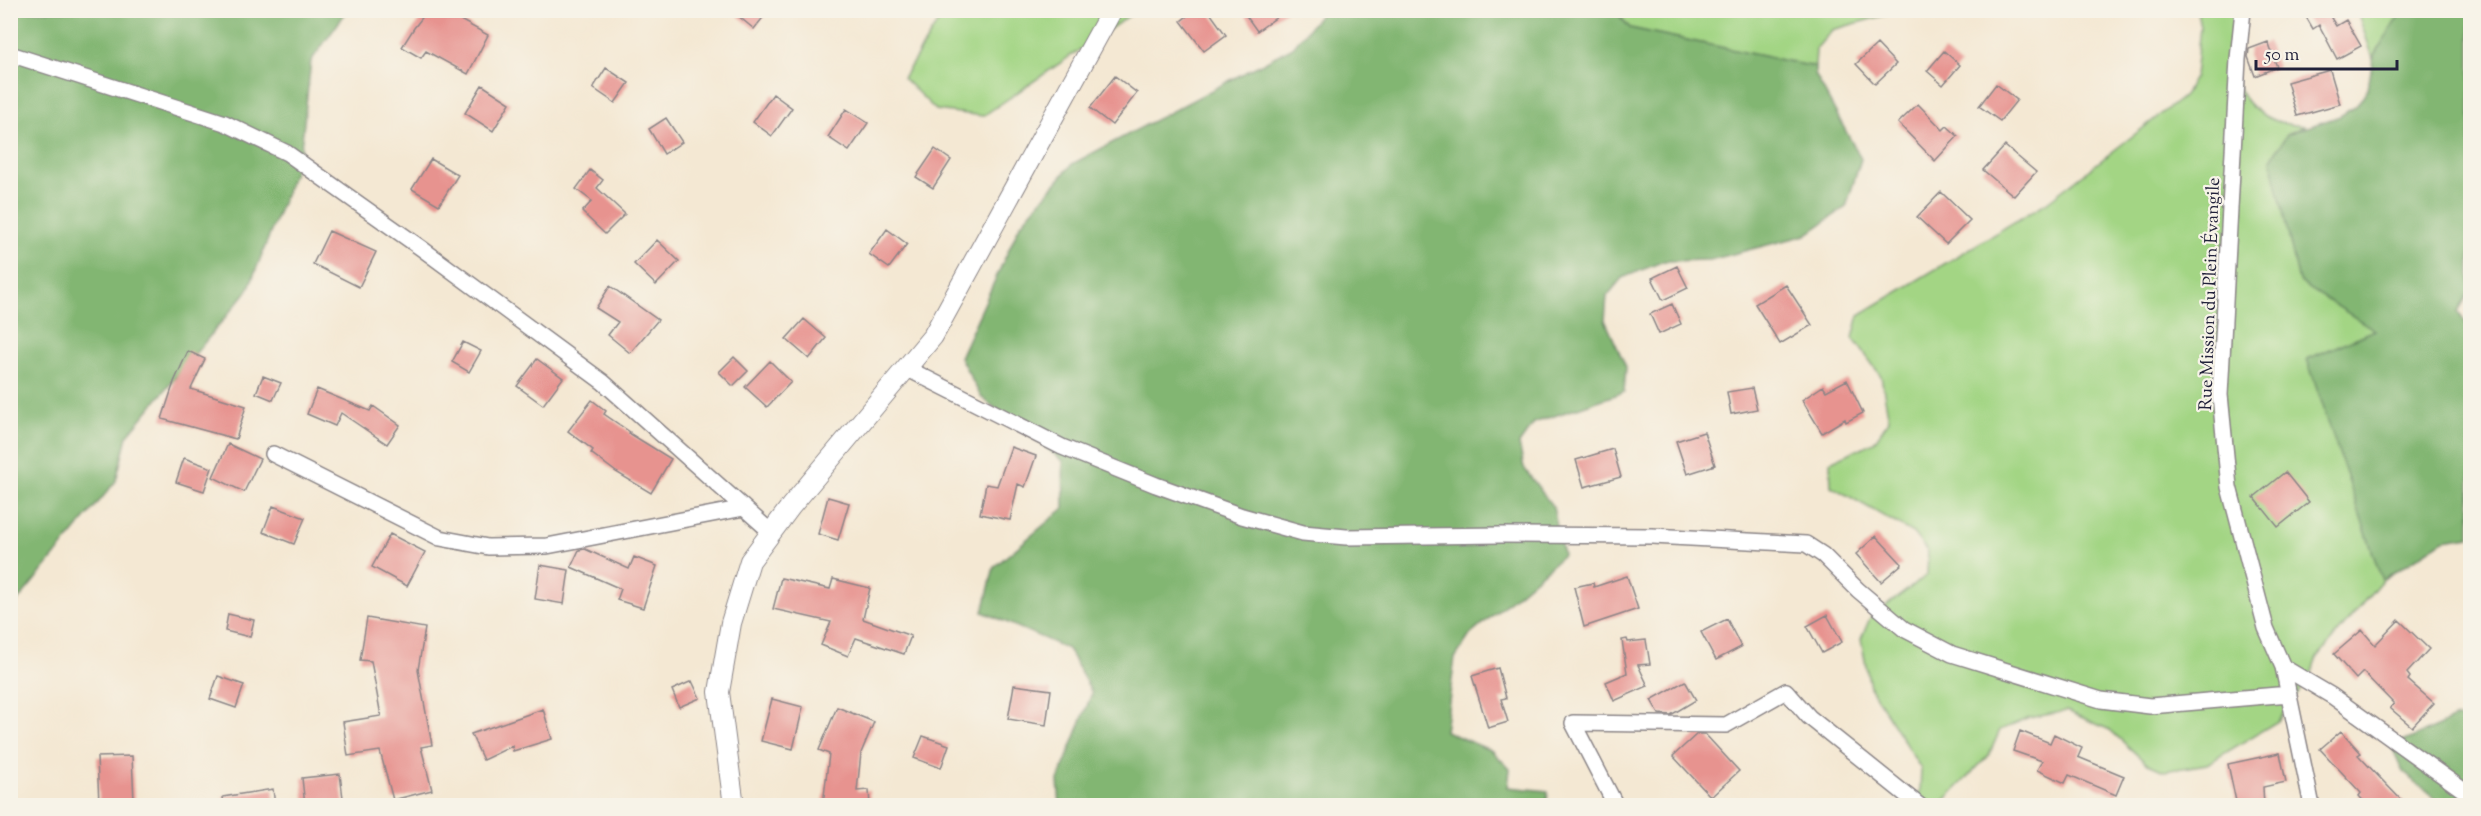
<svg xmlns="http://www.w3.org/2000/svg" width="2481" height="816" font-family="'Sorts Mill Goudy',serif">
<rect width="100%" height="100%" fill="#f7f3e8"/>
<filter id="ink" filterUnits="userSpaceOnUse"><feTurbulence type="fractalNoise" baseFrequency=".0167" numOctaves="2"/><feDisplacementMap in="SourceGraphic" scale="12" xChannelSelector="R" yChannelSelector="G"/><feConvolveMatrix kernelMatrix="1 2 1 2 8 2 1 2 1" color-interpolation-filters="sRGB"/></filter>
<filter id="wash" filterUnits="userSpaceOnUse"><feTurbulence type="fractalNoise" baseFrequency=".008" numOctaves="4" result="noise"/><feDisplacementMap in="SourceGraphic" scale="24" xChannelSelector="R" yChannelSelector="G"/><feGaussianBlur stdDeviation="1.35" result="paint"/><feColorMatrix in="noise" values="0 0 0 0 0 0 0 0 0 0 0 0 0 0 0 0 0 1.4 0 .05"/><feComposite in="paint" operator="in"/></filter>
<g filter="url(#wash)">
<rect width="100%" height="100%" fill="#f4e8d3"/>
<path fill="#a3d584" stroke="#627c60" stroke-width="1.5" d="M945,11H1136L983,116L936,110L903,78Z
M1616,11H1900L1832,30L1816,49L1815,67L1630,28Z
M2197,11H2250C2242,21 2232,33 2229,46C2228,53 2231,62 2233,69C2240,108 2268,124 2305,126L2287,134L2375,330L2353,493L2382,580L2317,658L2310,677L2278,721L2207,764L2164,771L2146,763L2110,730L2067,711L2029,718L2000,730L1989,755L1940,805H1908L1920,792L1921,769L1870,687L1861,639L1870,618L1927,575L1928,552L1913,533L1831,486L1830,462L1874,442L1889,420L1881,376L1853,338L1859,315L2046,203L2183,97L2195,76L2200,27Z
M2357,11H2402L2373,58Z"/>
<path fill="#82b672" stroke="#526c56" stroke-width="1.5" d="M11,11H347L311,61L300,157L248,290L127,436L116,481L11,609Z
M1323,11H1615L1630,28L1815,67V74L1861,159L1846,207L1806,235L1710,260L1664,261L1622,278L1607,296L1605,320L1626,367L1624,392L1534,423L1519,444L1524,468L1553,507L1563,555L1470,635L1455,658L1445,731L1492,751L1510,769L1508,787L1548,791L1547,802L1553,805H1060L1058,781L1092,693L1068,649L983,612L994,567L1064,508L1063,461L981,397L960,357L1020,225L1072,164L1293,47Z
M2402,11H2470V291L2458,311L2470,329V536L2444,540L2382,580L2307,359L2375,330L2299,282L2271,159L2287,134L2340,116L2357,105L2368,88L2373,58Z
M2456,718L2470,720V805H2439L2437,800L2403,772L2392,747Z"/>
<g id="blocks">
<path fill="#e7938f" d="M428,10H442L488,35L468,74L426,51L421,58L402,47L414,28Z
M731,10H769L754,29Z
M1195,10H1208L1226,35L1204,51L1181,21Z
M1242,10H1287L1257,31Z
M2302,10H2343L2331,18L2336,26L2346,20L2361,46L2337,59L2319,25L2313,29Z
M2268,42L2277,67L2255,76L2248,57L2249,49Z
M1877,44L1896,64L1875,84L1856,64Z
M1944,51L1960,65L1943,85L1927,71Z
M606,68L629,83L615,103L593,88Z
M2330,70L2340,104L2297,116L2287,82Z
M1115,76L1137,93L1112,125L1090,108Z
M1996,84L2017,100L2000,121L1979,106Z
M482,85L510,103L493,131L465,113Z
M773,94L792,108L772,136L753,122Z
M1918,104L1943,130L1947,126L1958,136L1935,161L1898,123Z
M846,109L868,123L849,151L828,137Z
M666,118L682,142L664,154L649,129Z
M2005,146L2036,172L2014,196L1983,170Z
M935,149L951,160L933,188L916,177Z
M431,159L458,175L439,205L412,189Z
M590,170L603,180L597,188L625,214L605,234L582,212L592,201L576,189Z
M1941,192L1970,220L1946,244L1917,217Z
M887,229L907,244L889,268L869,254Z
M329,231L376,252L359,287L313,264Z
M657,240L679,261L656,285L634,264Z
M1677,266L1688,288L1663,300L1652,278Z
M1786,285L1812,325L1780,344L1755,304Z
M610,286L658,320L630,353L608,335L618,322L596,308Z
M1672,304L1681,324L1659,334L1650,314Z
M804,319L826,338L809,359L786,339Z
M463,342L481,351L469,372L452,362Z
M188,351L205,359L191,389L246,406L236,439L162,419L174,382Z
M734,357L748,371L733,386L719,372Z
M537,359L563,378L543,405L517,386Z
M770,361L791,382L767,407L745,387Z
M263,376L281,383L273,400L256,393Z
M1847,380L1863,413L1846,422L1845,419L1822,433L1802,400L1823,386L1826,391Z
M1752,388L1757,409L1731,414L1727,392Z
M317,389L370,411L373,406L400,425L387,444L341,413L335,426L307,414Z
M592,400L606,411L604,414L630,432L629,433L671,459L651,493L616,472L591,453L593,450L568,431Z
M1704,432L1715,465L1687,474L1676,441Z
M228,444L260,459L244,492L213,477Z
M1011,447L1036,456L1025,487L1018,484L1010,520L980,514L986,484L997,486Z
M1613,449L1621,477L1584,487L1576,460Z
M184,458L212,468L204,491L176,482Z
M2285,472L2309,502L2278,527L2254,497Z
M828,497L849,503L838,540L818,534Z
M273,506L305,518L294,544L263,532Z
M390,534L425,552L407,586L372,567Z
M1876,536L1902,564L1881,582L1856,554Z
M585,549L629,569L634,557L657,566L643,608L617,600L621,589L571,567L579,550Z
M540,565L569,570L564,604L535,599Z
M1627,576L1638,609L1584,627L1574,587L1593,583L1594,587Z
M781,578L830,589L833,579L870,588L863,619L911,636L904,654L856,638L848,656L821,645L831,622L773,609Z
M228,614L254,620L250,637L225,631Z
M1827,615L1842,642L1822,653L1807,626Z
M367,618L425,628L418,670L432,745L421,747L432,790L393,800L380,751L348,756L343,722L381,716L371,661L360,660Z
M1727,619L1741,647L1716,660L1701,632Z
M2399,620L2429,649L2407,673L2410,677L2408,680L2434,703L2412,727L2390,708L2394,704L2363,672L2356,679L2334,654L2362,630L2375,645Z
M1627,639L1628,642L1646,640L1650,664L1638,665L1648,686L1614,701L1606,682L1627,673L1622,640Z
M1498,668L1506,698L1501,699L1508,722L1488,728L1472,676Z
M218,676L244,685L236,708L210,699Z
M692,681L700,698L679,707L672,690Z
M1685,681L1696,700L1671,715L1659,714L1651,700Z
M1014,685L1051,690L1046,725L1008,719Z
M772,699L803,707L793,749L761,741Z
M837,707L874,722L861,753L857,791L869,790L870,806L823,805L829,754L819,750Z
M543,709L552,739L513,751L512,746L483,760L471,734Z
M2020,731L2050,743L2054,734L2082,748L2078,757L2124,776L2116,795L2069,775L2065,783L2037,770L2042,761L2013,751Z
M2341,731L2361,753L2358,755L2407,806H2368L2359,796L2361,793L2320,749Z
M1697,734H1705L1739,771L1711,797L1673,756Z
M923,736L949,745L941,768L914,758Z
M2280,753L2286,782L2263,787L2264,806H2237L2228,764Z
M132,756L134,802L99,804L97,757Z
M340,774L344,806H305L302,778Z
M273,789L275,806H224L223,797Z"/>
</g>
</g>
<g filter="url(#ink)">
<use href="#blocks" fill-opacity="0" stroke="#8b8587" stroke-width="1.5"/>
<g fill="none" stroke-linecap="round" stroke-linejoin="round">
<g stroke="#8b8587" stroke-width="18">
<path id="minor" d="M2243,10L2238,59L2220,395L2229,487L2266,628L2283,667L2332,696L2470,795
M10,54L225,123L287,153L421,248L603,382L771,532
M906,368L1062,447L1156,485L1242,516L1303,533L1346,537L1502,535L1652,536L1806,544L1823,555L1858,590L1904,629L1952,654L2101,700L2150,706L2289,694
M273,454L440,538L488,547L547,546L744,508
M2283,667L2312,806
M1616,806L1573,723L1726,725L1786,691L1809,717L1920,806"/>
</g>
<g stroke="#8b8587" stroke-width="22">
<path id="tertiary" d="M734,806L719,692L731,623L750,561L791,506L933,336L1112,10"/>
</g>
<use href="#minor" stroke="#fff" stroke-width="15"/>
<use href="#tertiary" stroke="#fff" stroke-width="20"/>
</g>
</g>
<g text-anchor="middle" stroke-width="4.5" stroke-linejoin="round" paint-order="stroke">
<g font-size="18" fill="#22223b" stroke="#f7f3e8">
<text transform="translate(2209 294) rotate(-88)" y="6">Rue Mission du Plein Évangile</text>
</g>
</g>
<rect width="2481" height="816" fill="none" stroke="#f7f3e8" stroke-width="36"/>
<path d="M2256 60v9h141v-9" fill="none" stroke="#22223b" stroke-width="3"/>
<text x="2265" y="60" font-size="18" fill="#22223b" stroke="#f7f3e8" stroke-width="4.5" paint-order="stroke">50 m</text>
</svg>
